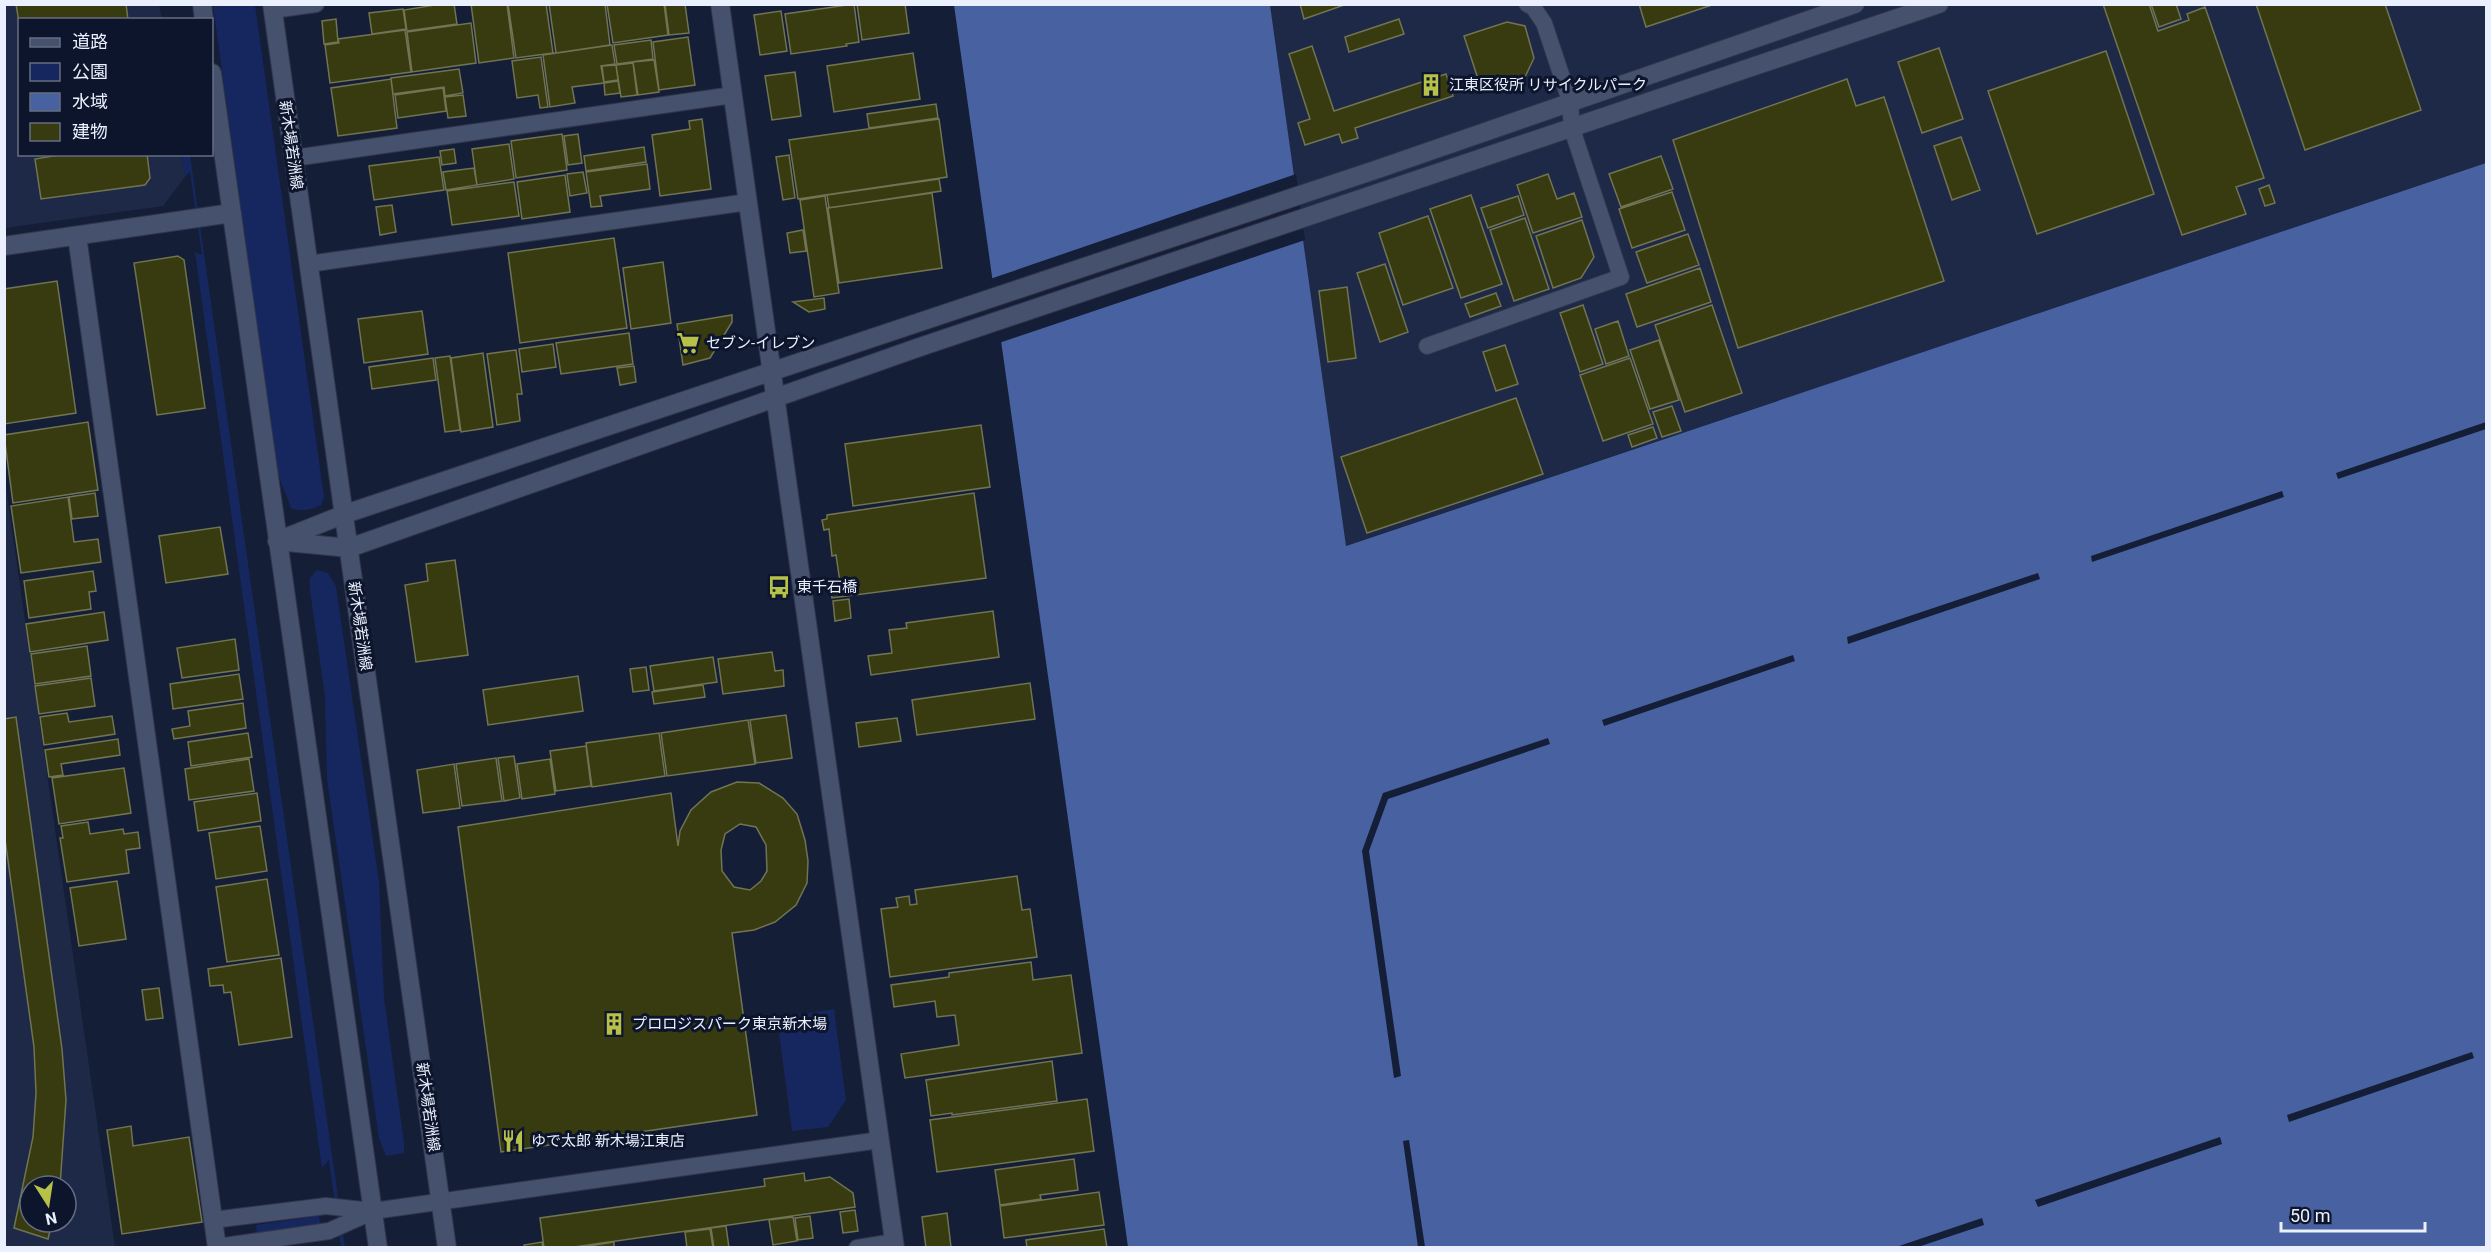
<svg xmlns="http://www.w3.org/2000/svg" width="2491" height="1252" font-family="Roboto,'Noto Sans JP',sans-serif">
<rect width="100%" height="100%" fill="#151e37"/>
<path fill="#1d2947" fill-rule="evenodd" d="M4,5H159L162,19L20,20V154L182,155L185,177L163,206L5,228Z
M1270,5H2486V163L1345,546Z
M5,481L115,1247H5ZM30,1186H66V1222H30Z"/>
<path fill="#16275f" d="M213,5H255L324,497L321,505C312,510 300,512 291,508L277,472Z
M182,155H190L345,1247H341L329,1160L322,1168L195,252L202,255L190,171L185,177Z
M317,570L328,573L336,587L379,882L384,998L404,1143V1153L386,1156L379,1138L327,779L325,697L310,590V578Z
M834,1009L846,1100L828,1127L792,1131L777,1018Z
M319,1216L320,1224L257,1233L256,1225Z"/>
<path fill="#4861a0" d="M954,5H1270L1346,546L2486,163V1247H1128Z"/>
<path fill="#151e37" d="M1296,174L1305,240L999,343L990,279Z
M2486,422V429L2338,479L2336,473Z
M2282,491L2284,497L2092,562L2091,556Z
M2038,573L2040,579L1848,644L1847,637Z
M1793,655L1795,661L1604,726L1602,720Z
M1548,738L1550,744L1388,799L1369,851L1401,1076L1394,1078L1362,851L1383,793Z
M2472,1052L2474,1058L2289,1122L2287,1115Z
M2220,1137L2222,1144L2038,1207L2035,1200Z
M1409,1140L1425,1247H1418L1403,1141Z
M1982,1218L1984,1225L1918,1247H1896Z"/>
<path fill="#383b0f" stroke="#707453" stroke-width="1.5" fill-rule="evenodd" d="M16,4H126L128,20H20V29Z
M441,4H454L457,24L407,31L404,10Z
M471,4H507L514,58L479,63Z
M508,4H546L553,53L516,58Z
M549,4H605L610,45L556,53Z
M607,4H664L668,35L613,43Z
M665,4H685L689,33L669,35Z
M854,4L859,42L846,44L847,46L791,54L785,14Z
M857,4H905L909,33L862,40Z
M1300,4H1347L1304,19Z
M1639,4H1715L1646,27Z
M2103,4H2149L2158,31L2189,20L2187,14L2205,7L2264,178L2236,187L2246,214L2182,235Z
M2151,4H2176L2181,19L2159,27Z
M2256,4H2385L2421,110L2305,150Z
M403,9L406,29L372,34L369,13Z
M781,11L787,51L760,55L754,15Z
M336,19L338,42L324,44L322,21Z
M1399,19L1404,34L1349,52L1345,37Z
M1507,22L1525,26L1534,58L1525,77L1482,91L1464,36Z
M471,23L476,63L412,72L407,32Z
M405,30L411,72L330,83L325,45L339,43L338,39Z
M688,37L695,85L659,90L653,42Z
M651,40L653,59L617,64L614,45Z
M612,45L615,64L601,66L604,83L572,87L575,103L550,107L543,55Z
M1312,46L1334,111L1446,74L1453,96L1355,128L1358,138L1342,143L1339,134L1305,145L1298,123L1310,119L1289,54Z
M1939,48L1963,119L1922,133L1898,62Z
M2106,51L2154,194L2037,234L1988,91Z
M913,53L920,99L834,112L827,66Z
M541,57L548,107L540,108L538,95L517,98L512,61Z
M654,60L659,92L638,95L633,62Z
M633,63L637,95L621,97L616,65Z
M616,65L618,80L604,82L602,66Z
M459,69L463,93L445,96L444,87L393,94L391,78Z
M795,72L801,116L772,120L765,76Z
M391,79L397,128L338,136L331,88Z
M1847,79L1856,106L1884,97L1944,281L1738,348L1673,140Z
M618,81L620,93L605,95L604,83Z
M443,88L446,111L398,118L395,95Z
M463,95L466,116L448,118L445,97Z
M936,104L938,118L869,128L867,114Z
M702,119L711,189L660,196L652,135L690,129L689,121Z
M939,119L947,177L798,199L789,140Z
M562,134L567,170L516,178L511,141Z
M578,134L582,163L568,165L564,136Z
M1961,137L1980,190L1952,200L1934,146Z
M509,144L514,179L477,185L472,149Z
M644,147L646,162L586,171L584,156Z
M454,149L456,163L442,165L440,151Z
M65,154H147L150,178L145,185L41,199L35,159Z
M789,155L795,198L783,200L776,157Z
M1661,156L1673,189L1621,207L1609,174Z
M439,157L444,190L374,200L369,166Z
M647,164L650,189L600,196L602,206L591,207L586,172Z
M474,168L477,185L446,190L443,172Z
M583,172L587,193L570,196L567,174Z
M1548,174L1557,199L1574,193L1582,217L1533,233L1517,185Z
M565,175L570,212L522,219L517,182Z
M939,179L941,191L829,208L827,195Z
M514,182L519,216L452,225L447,191Z
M2269,185L2275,203L2265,206L2259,189Z
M1672,192L1685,230L1632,248L1619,209Z
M932,193L942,268L839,283L828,208Z
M1471,195L1502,284L1461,298L1430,209Z
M825,196L839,293L814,297L800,200Z
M1518,196L1524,215L1488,228L1481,208Z
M392,205L396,232L380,235L376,207Z
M1428,216L1453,288L1403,305L1379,233Z
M1525,218L1549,289L1514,301L1490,230Z
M1582,220L1594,257L1581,278L1553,288L1536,236Z
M803,230L806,251L790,253L787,233Z
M1688,234L1699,265L1647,283L1636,252Z
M614,238L627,328L520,343L508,253Z
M178,256L184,260L205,408L157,415L134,263Z
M663,262L671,323L631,329L623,268Z
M1385,264L1408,332L1380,342L1357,273Z
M1700,268L1711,302L1637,327L1626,294Z
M57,281L76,413L4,424V289Z
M1347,287L1356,358L1328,362L1319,291Z
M1496,293L1501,306L1470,317L1465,304Z
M824,298L825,309L809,312L793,302Z
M1583,305L1603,364L1580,372L1560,313Z
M1712,305L1742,393L1685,412L1655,325Z
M422,311L428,354L364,363L358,319Z
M732,315V322L710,358L683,365L677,324Z
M1618,321L1629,356L1606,364L1595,329Z
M629,333L633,364L561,374L556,343Z
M1659,340L1679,400L1650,409L1630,350Z
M553,344L556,367L522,372L519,349Z
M1505,345L1518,384L1496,391L1483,352Z
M516,350L522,394H517L520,421L497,425L487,354Z
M483,353L493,427L461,432L451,358Z
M450,356L460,430L445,432L435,358Z
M433,358L436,380L372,389L369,367Z
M1630,358L1653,424L1603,441L1580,375Z
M634,366L636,382L620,385L617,368Z
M1516,398L1543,474L1367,533L1341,457Z
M1672,406L1681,431L1662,437L1653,412Z
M88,422L98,490L13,503L4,435Z
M981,425L990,487L853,506L845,444Z
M1653,427L1657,438L1632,447L1628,435Z
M95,493L98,516L72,519L69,497Z
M974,493L986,578L832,598L830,583L840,582L836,555L832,556L829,529L824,530L822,520L827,519V515Z
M68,497L74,542L98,539L101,562L21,573L11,506Z
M220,527L228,574L166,583L159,536Z
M455,560L468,655L416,662L405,585L428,581L426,564Z
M93,571L96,591L89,592L91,609L29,618L24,581Z
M849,599L851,618L835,621L833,601Z
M993,611L999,657L871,675L868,656L892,653L889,630L907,628L906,623Z
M104,612L108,640L30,652L26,624Z
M235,639L239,670L182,678L177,648Z
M87,646L91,676L35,684L31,654Z
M772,652L775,671L783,670L784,686L723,694L718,659Z
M713,657L717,682L654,691L650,666Z
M646,667L649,690L633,692L630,669Z
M239,674L243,699L173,709L170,684Z
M578,676L583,711L488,725L483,690Z
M91,678L95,706L39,714L35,686Z
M1030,683L1035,719L917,735L912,700Z
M703,685L705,697L654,704L652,692Z
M243,703L246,728L174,739L172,729L190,726L188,711Z
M67,713L69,722L112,716L115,734L44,745L40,717Z
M786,715L792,758L756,763L750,720Z
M16,717L62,1049L66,1100L60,1186H30V1222H52L48,1239L14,1228L33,1137L36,1093L34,1047L4,832V719Z
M897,718L901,741L859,747L856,723Z
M748,720L755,764L667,776L661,733Z
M248,733L252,757L191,766L188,742Z
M659,733L665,776L592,787L586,743Z
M118,739L120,755L61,764L63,775L49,777L45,750Z
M586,746L591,786L556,791L550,751Z
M514,756L520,798L504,801L498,758Z
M496,758L502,801L462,806L456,764Z
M249,759L254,791L189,800L185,769Z
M550,759L555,794L522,799L517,764Z
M454,764L460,808L423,813L417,770Z
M124,768L131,813L59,824L52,778Z
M737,782L759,783L783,798L797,814L805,840L808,861L807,883L796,905L775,922L754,930L732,933L757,1115L501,1152L458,827L671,793L678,846L680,831L691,810L711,792ZM740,824L756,827L766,845L767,871L761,881L750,890L734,887L722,871L721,850L725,834Z
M257,793L261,821L198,831L194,802Z
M88,822L90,834L123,829L124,834L138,832L140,848L126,850L129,873L67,882L60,838H63L61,826Z
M260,826L267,871L216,879L209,833Z
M1017,876L1022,910L1030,909L1037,957L890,977L881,909L898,907L896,898L909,896L910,905L917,904L915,890Z
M267,879L279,955L227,962L216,887Z
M117,881L126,939L79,946L70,888Z
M281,958L292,1037L239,1045L231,992L224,993L223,985L210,986L208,969Z
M1031,962L1033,980L1071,975L1082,1053L905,1078L901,1054L959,1045L955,1015L937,1017L935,1001L894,1007L891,985L949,977V973Z
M159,988L163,1018L146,1020L142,990Z
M1052,1061L1057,1101L952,1115V1113L931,1116L926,1080Z
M1087,1099L1094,1151L937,1172L930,1120Z
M131,1126L133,1146L189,1137L202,1222L122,1234L107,1130Z
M1074,1159L1078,1190L1040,1195L1041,1199L1000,1205L995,1170Z
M804,1173L805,1181L830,1177L853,1193L855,1207L567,1248H544L540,1218L765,1186L764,1179Z
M1099,1192L1104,1225L1004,1238L1000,1206Z
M855,1210L858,1231L843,1233L840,1212Z
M947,1213L951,1247L926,1248L922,1217Z
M810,1216L813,1238L798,1240L795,1218Z
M793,1217L797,1241L773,1245L769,1220Z
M726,1226L729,1248H714L711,1228Z
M710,1229L713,1248H687L685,1232Z
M1104,1229L1107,1248H1027L1026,1240Z
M542,1242L543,1248H525L524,1245Z
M614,1242V1248H576Z"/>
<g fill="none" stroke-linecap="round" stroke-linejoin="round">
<g stroke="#31364a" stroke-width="18">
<path id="minor" d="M273,10L316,4
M294,158L733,95
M308,264L748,202
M1427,346L1621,277L1572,129L1570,101L1544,23L1533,7L1527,4
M213,1220L326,1206L373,1211L880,1140
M217,1247L329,1231L372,1212
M857,1248L894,1242"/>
</g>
<g stroke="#31364a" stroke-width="20">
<path id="tertiary" d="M202,4L204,20
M272,4L447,1248
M720,4L895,1248
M212,73L378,1248
M77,236L217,1248
M4,246L232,213
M282,539L345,514L1381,168L1855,4
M277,541L349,548L917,348L1939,4"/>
</g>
<use href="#minor" stroke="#46516d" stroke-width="16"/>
<use href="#tertiary" stroke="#46516d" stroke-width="18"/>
</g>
<defs>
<g id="building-bare" transform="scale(1.8)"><path d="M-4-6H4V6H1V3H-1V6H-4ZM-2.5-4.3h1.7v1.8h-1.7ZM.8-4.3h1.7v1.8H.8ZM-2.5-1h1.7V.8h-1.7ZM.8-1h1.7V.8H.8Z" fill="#b8c147" stroke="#0c152c" stroke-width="2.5" paint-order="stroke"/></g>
<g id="supermarket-bare" transform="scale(1.8)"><path d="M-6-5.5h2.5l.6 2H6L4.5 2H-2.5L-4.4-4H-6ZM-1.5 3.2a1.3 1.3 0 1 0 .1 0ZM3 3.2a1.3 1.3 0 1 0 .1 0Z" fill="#b8c147" stroke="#0c152c" stroke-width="2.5" paint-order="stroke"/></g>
<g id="bus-bare" transform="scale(1.8)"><path d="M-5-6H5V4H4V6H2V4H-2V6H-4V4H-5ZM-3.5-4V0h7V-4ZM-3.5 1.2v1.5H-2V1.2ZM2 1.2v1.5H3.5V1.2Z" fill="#b8c147" stroke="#0c152c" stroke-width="2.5" paint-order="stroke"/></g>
<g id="restaurant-bare" transform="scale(1.8)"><path d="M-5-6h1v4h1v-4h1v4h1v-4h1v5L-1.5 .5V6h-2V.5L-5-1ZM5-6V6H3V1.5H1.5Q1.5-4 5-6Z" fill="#b8c147" stroke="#0c152c" stroke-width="2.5" paint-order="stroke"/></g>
</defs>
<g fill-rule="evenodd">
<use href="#building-bare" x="1431" y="85"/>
<use href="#supermarket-bare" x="688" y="343"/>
<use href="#bus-bare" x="779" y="587"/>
<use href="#building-bare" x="614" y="1024"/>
<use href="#restaurant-bare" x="513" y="1141"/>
</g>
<g text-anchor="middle" stroke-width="6" stroke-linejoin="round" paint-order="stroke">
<g font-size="15" fill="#eaf0fe" stroke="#0c152c" text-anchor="start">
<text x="1449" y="90">江東区役所 リサイクルパーク</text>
<text x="706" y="348">セブン-イレブン</text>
<text x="797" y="592">東千石橋</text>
<text x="632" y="1029">プロロジスパーク東京新木場</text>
<text x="531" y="1146">ゆで太郎 新木場江東店</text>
</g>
<g font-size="15" fill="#eaf0fe" stroke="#0c152c">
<text transform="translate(291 145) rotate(82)" y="5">新木場若洲線</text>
<text transform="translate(360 626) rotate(82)" y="5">新木場若洲線</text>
<text transform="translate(428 1107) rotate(82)" y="5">新木場若洲線</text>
</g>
</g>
<rect width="2491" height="1252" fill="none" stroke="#eaf0fe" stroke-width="12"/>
<rect x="18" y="18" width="195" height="138" fill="#0c152c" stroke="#656d80" stroke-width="1.5"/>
<rect x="30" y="38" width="30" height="9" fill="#46516d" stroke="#656d80" stroke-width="1.5"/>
<text x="72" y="48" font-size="18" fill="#eaf0fe">道路</text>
<rect x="30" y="63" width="30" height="18" fill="#16275f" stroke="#656d80" stroke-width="1.5"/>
<text x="72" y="78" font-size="18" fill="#eaf0fe">公園</text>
<rect x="30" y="93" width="30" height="18" fill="#4861a0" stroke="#656d80" stroke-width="1.5"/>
<text x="72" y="108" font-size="18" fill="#eaf0fe">水域</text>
<rect x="30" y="123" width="30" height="18" fill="#383b0f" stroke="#656d80" stroke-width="1.5"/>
<text x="72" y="138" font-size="18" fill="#eaf0fe">建物</text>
<g transform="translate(48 1204) rotate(168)"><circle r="28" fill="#0c152c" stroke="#656d80" stroke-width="1.5"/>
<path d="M0-4.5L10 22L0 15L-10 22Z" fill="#b8c147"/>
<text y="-9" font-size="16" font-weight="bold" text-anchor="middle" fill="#eaf0fe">N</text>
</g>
<path d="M2281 1222v9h144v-9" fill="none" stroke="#eaf0fe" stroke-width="3"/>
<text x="2290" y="1222" font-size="18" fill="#eaf0fe" stroke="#0c152c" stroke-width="4.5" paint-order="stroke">50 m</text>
</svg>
